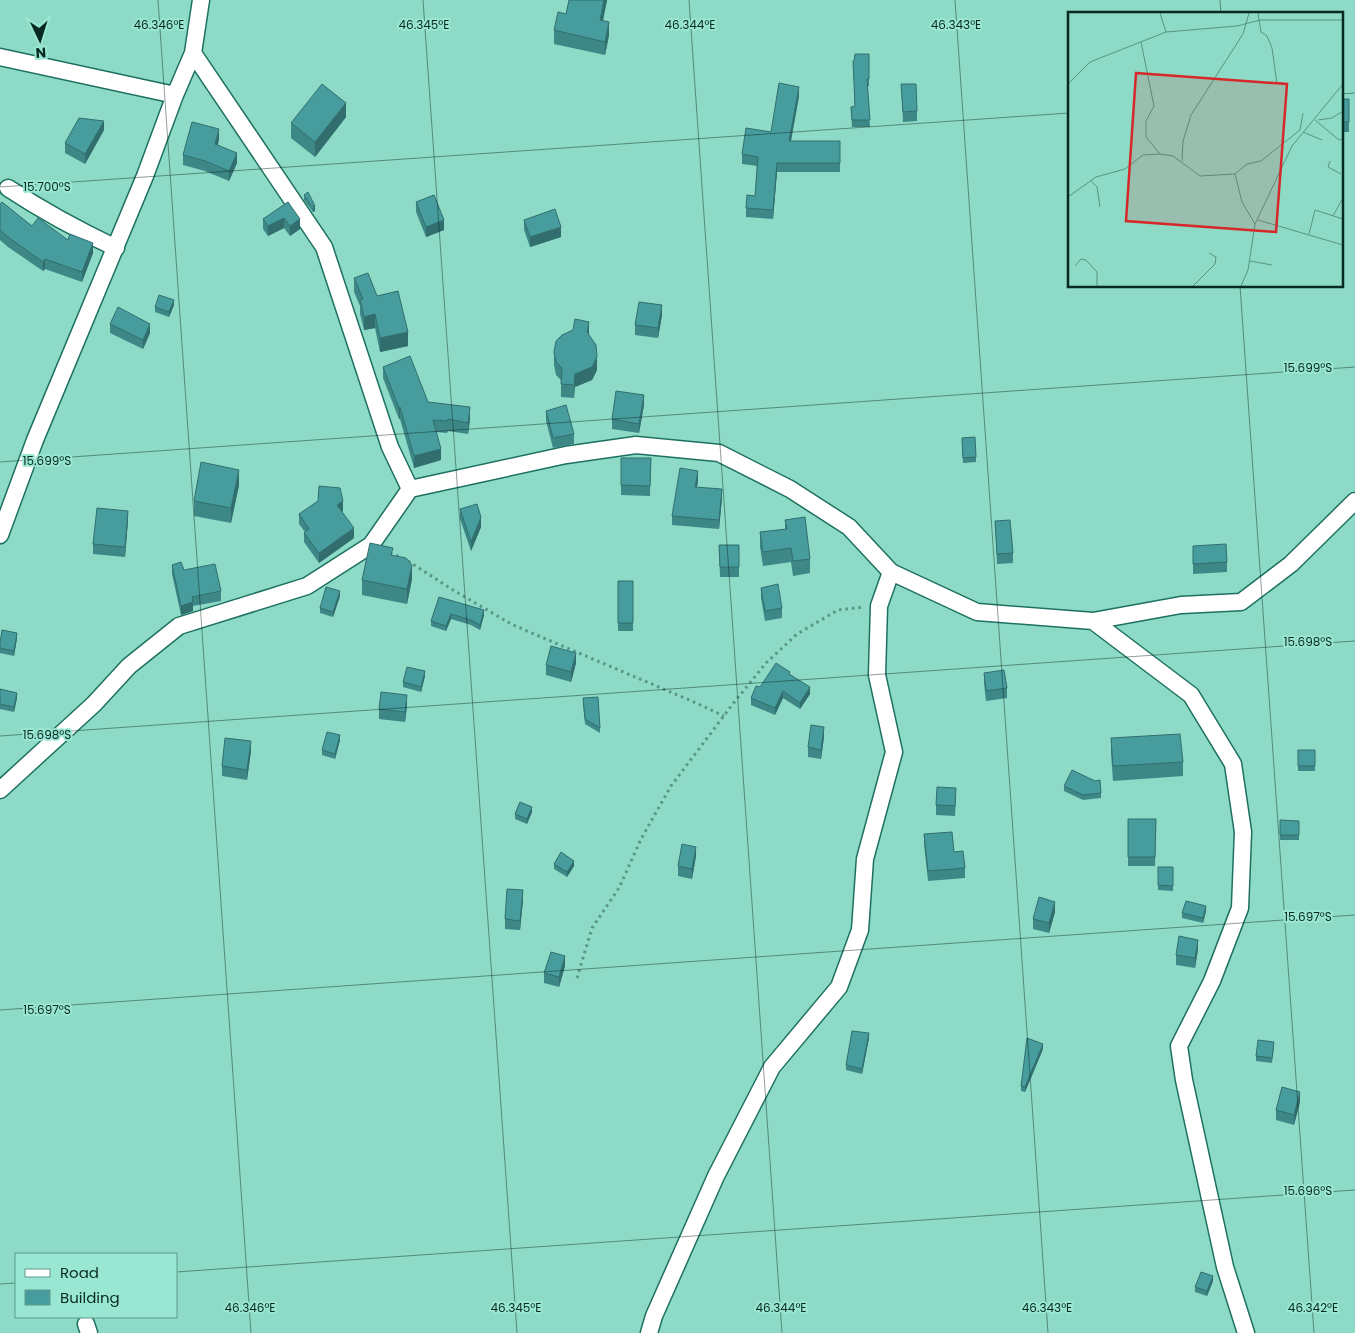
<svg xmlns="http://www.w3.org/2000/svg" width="1355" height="1333" font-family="Poppins,sans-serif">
<rect width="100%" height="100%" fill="#8ddac6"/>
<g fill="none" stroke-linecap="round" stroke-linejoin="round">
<g stroke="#1e7160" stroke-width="19">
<path id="minor" d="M193,53L324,247L390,447L410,489L566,455L636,445L719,453L790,489L849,527L891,572L977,612L1093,621L1181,605L1241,602L1291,564L1355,501
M0,57L175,95
M8,188C43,211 78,230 116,248
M0,535L35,440L145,176L175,95L193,53L201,0
M1093,621L1191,695L1233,764L1243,832L1240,908L1212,981L1179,1046L1184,1080L1225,1267L1246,1333
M0,790L94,704L129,666L179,626L307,586L371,545L410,489
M86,1324L89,1333
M649,1333L654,1316L716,1176L772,1067L839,987L860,930L865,859L894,752L877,675L879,606L891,572"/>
</g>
<path stroke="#599586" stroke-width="3" stroke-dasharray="2.5 4" stroke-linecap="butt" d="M390,553L403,558
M408,561L453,590L513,625L694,702L724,716
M577,978L592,928L619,888L641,839L671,786L732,705L766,663L797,634L838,610L864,607"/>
<use href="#minor" stroke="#fff" stroke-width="16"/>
</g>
<path fill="#3d8787" d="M569,0H607L603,21L609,35L605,55L554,44V30L566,14Z
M869,54V86H867L870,127H852L851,107H855L853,61H854Z
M901,84L917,111V121L903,122Z
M799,96L791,141H840V172H777L773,219L746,217V208L755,196L757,166L742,164V154L771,132Z
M1341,99H1349V132H1341Z
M346,117L315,157L291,138V123Z
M104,130L85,164L65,153V143Z
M219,139L218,145L237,163L229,181L205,171L183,165V155Z
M304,195L315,211L313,212L304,200Z
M288,202L300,229L290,236L284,228L268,236L263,229V219Z
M416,202L444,230L426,237L416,212Z
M0,204L32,226L68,240L93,253L82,282L45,269L43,271L8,247L0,240Z
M524,220L561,237L530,247L524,230Z
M354,278L377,296L408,346L380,352L375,328L364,330L360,314V306L354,292Z
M174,305L169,317L155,312V307Z
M662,315L658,338L635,335V325Z
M110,324L150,333L143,349L110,333Z
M589,335L597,370L592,380L575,387L574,398L561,397V380L556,375L554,365V352Z
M383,367L428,402L470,419L468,434L448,431L447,433L436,432L441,460L414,468L400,419H399L383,378Z
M644,405L639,433L612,429V419Z
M546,411L574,434V444L553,448L546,421Z
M962,443L976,457V462L963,463Z
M621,458H651L650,496L621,495Z
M698,481L697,487L722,498L719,529L672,525V516Z
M239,485L231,523L194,516V501Z
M460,509L481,527L471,551L460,519Z
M343,511L342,512L354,538L319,563L304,542V533L305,532L299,524V514Z
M128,520L125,557L93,554V544Z
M785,520L810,559V573L793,576L791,562L763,566L760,547V532L785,529Z
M995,521L1013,553V563L997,564Z
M719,545H739V577H720Z
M1193,546L1227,562V572L1193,574Z
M393,555L412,579L407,604L362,595V580Z
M172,565L221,591V601L193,606V611L181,615L172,574Z
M618,581H633V631H618Z
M761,588L782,608V618L765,621L761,598Z
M340,596L333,617L320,613V608Z
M439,597L484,615L480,630L471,625L451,619L446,631L431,626V621Z
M17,638L14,656L0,653V643Z
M576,663L571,682L546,675V665Z
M984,673L1007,688V698L986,701L984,683Z
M790,674L810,694L800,709L783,698L775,715L751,705V698L760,687Z
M425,676L421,692L403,687V682Z
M0,689L17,698L14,712L0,709Z
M583,703L600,728V733L585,724Z
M407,705L405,722L379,719V709Z
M824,737L821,759L808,757V747Z
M1111,738L1183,762V776L1113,781L1111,753Z
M340,740L335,759L322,755V750Z
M1298,750H1315V771H1298Z
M251,751L247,780L222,776V766Z
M1064,786L1101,793V798L1083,800L1064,791Z
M956,798L955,816L936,815V805Z
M532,812L527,824L515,819V814Z
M1128,819H1156L1155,866H1128Z
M1280,820L1299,821V840H1280Z
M924,834L954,852L965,868V878L928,881L924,844Z
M696,856L692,879L678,876V866Z
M554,864L574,866L567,877L554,869Z
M1158,867H1173V891L1158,890Z
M523,900L520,930L505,929V919Z
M1206,911L1203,923L1182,918V913Z
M1055,912L1049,933L1033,929V919Z
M1198,949L1195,968L1176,965V955Z
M565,966L559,987L544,983V973Z
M869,1038L862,1074L846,1070V1065Z
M1274,1047L1272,1063L1256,1061V1056Z
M1043,1049L1025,1092L1021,1091V1086Z
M1300,1102L1294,1125L1276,1120V1110Z
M1213,1281L1207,1296L1195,1292V1287Z"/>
<path fill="#326e6e" d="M604,0H607L600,34V20Z
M609,22V35L605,55V42Z
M799,87V96L789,151V141Z
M346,103V117L315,157V142Z
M104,121V130L85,164V154Z
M219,129V139L215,154V144Z
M237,153V163L229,181V171Z
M777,163V172L773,219V210Z
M315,206V211L313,212V207Z
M284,218V228L268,236V226Z
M300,219V229L290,236V226Z
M444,220V230L426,237V227Z
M561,227V237L530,247V237Z
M93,243V253L82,282V272Z
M45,259V269L43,271V262Z
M174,300V305L169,317V312Z
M662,305V315L658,338V328Z
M375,314V328L364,330V317Z
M589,322V336L587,332Z
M150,324V333L143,349V340Z
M408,332V346L380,352V338Z
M597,357V370L592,380L575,387L574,398L575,374Z
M644,395V405L639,433V424Z
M400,407V419H399V408Z
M470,407V419L468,434V423Z
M441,449V460L414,468V456Z
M239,470V485L231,523V508Z
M698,471V481L695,496V487Z
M722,489V498L719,529V520Z
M343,501V511L337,515V505Z
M128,511V520L125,557V547Z
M481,517V527L471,551V542Z
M354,528V538L319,563V553Z
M412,565V579L407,604V589Z
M340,591V596L333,617V612Z
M193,602V611L181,615V606Z
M484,610V615L480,630V625Z
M451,614V619L446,631V626Z
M17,633V638L14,656V651Z
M576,653V663L571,682V672Z
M425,671V676L421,692V687Z
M810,687V694L800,709V703Z
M783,691V698L775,715V708Z
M17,693V698L14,712V707Z
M407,695V705L405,722V712Z
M824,727V737L821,759V750Z
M340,735V740L335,759V754Z
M251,741V751L247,780V770Z
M532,807V812L527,824V819Z
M696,847V856L692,879V869Z
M574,861V866L567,877V872Z
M523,890V900L520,930V921Z
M1055,902V912L1049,933V923Z
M1206,906V911L1203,923V918Z
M1198,940V949L1195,968V958Z
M565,956V966L559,987V977Z
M869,1033V1038L862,1074V1069Z
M1043,1044V1049L1025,1092V1087Z
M1300,1092V1102L1294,1125V1115Z
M1213,1276V1281L1207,1296V1291Z"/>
<path fill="#479d9d" stroke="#326e6e" d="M569,0H604L600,20L609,22L605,42L554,30L558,12L566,14Z
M855,54H869V79H867L870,120H852L851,107L855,106L853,61H854Z
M779,83L799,87L789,141H840V163H777L773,210L746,208L747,195L755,196L758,157L742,154L746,128L771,132Z
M322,84L346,103L315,142L291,123Z
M901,84H916L917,111L903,112Z
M1341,99H1349V122H1341Z
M79,118L104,121L85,154L65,143Z
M192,122L219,129L215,144L237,153L229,171L205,161L183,155Z
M308,192L315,206L313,207L304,195Z
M434,195L444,220L426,227L416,202Z
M2,202L32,226L38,218L68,240L70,234L93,243L82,272L45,259L43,262L8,237L0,230V204Z
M288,202L300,219L290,226L284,218L268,226L263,219Z
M555,209L561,227L530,237L524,220Z
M368,273L377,296L398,291L408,332L380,338L375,314L364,317L360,300L363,299L354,278Z
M159,295L174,300L169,312L155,307Z
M639,302L662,305L658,328L635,325Z
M118,307L150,324L143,340L110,324Z
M575,319L589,322L587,332L596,345L597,357L592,367L575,374L574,385L561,384L562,368L556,362L554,352L556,341L562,335L573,330Z
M410,356L428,402L470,407L468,423L448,419L447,421L433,420L441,449L414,456L400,407L399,408L383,367Z
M616,391L644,395L639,424L612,419Z
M566,405L574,434L553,438L546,411Z
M975,437L976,457L963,458L962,438Z
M621,458H651L650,486L621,485Z
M201,462L239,470L231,508L194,501Z
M680,468L698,471L695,487L722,489L719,520L672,516Z
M319,486L340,488L343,501L337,505L354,528L319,553L304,533L309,529L299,514L318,501Z
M477,504L481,517L471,542L460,509Z
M97,508L128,511L125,547L93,544Z
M805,517L810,559L793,561L791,548L763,552L760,532L787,529L785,520Z
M1010,520L1013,553L997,554L995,521Z
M370,543L393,548L391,555L406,558L412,565L407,589L362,580Z
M1226,544L1227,562L1193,564V546Z
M719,545H739V567H720Z
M181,562L184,570L215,564L221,591L192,597L193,602L181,606L172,565Z
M618,581H633V623H618Z
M778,584L782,608L765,611L761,588Z
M326,587L340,591L333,612L320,608Z
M439,597L484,610L480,625L471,620L451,614L446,626L431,621Z
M2,630L17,633L14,651L0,648V643Z
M551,646L576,653L571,672L546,665Z
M776,663L790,672L789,674L810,687L800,703L783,691L775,708L751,698L756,686L760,687Z
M407,667L425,671L421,687L403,682Z
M1004,670L1007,688L986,691L984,673Z
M0,689L17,693L14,707L0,704Z
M381,692L407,695L405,712L379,709Z
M598,697L600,728L585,719L583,698Z
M811,725L824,727L821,750L808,747Z
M327,732L340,735L335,754L322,750Z
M1180,734L1183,762L1113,766L1111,738Z
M225,738L251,741L247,770L222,766Z
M1298,750H1315V766H1298Z
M1072,770L1095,781L1100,780L1101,793L1083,795L1064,786Z
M937,787L956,788L955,806L936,805Z
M520,802L532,807L527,819L515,814Z
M1128,819H1156L1155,857H1128Z
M1280,820L1299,821V835H1280Z
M952,832L954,852L963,851L965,868L928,871L924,834Z
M682,844L696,847L692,869L678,866Z
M561,852L574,861L567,872L554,864Z
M1158,867H1173V886L1158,885Z
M507,889L523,890L520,921L505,919Z
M1039,897L1055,902L1049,923L1033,919Z
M1186,901L1206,906L1203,918L1182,913Z
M1179,936L1198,940L1195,958L1176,955Z
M551,952L565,956L559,977L544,973Z
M852,1031L869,1033L862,1069L846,1065Z
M1027,1038L1043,1044L1025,1087L1021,1086Z
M1258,1040L1274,1042L1272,1058L1256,1056Z
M1282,1087L1300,1092L1294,1115L1276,1110Z
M1201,1272L1213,1276L1207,1291L1195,1287Z"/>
<path fill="none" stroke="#082a22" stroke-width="1" stroke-opacity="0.45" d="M158,0L251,1333M423,0L517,1333M689,0L782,1333M955,0L1048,1333M1220,0L1221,14M1341,94L1355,93M0,187L1069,113M1240,286L1314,1333M0,462L1355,367M0,736L1355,641M0,1010L1355,915M176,1272L1355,1190M0,1284L16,1283"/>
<g transform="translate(1068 12)">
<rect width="275" height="275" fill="#8ddac6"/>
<path fill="none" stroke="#589484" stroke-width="1" d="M92,1L98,20M190,1L193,20L199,24L204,36L209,72M73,30L86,94L78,109V125L92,142M0,72L22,50L98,20L169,14L192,8H275M247,108L271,128L275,127M250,108L264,106L275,99M235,120L254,128M114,149L115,129L123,103L175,22L181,1M262,149L260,155L273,162M167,162L179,152L193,149L232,118L235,101M23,169L29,175L32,195M0,185L28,165L57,157L75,143L92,142L105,144L132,164L167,162L174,190L187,212M265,204L275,186M190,208L275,233M241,222L247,198L275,207M182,249L204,253M7,254L13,247L18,248L29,260V274M125,274L147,252L148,245L141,241M173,274L180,258L187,212L224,134L275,72"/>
<path fill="#d62828" fill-opacity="0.15" stroke="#d62828" stroke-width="2.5" d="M68,61L219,72L208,220L58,209Z"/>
<rect width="275" height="275" fill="none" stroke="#082a22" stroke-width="2.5"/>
</g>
<g font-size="12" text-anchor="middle" fill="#082a22" stroke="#99e7d3" stroke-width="4" stroke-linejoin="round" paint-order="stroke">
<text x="159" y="29">46.346°E</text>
<text x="424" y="29">46.345°E</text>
<text x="690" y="29">46.344°E</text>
<text x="956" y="29">46.343°E</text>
<text x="47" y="191">15.700°S</text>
<text x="1308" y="372">15.699°S</text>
<text x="47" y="465">15.699°S</text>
<text x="1308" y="646">15.698°S</text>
<text x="47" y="739">15.698°S</text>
<text x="1308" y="921">15.697°S</text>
<text x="47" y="1014">15.697°S</text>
<text x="1308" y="1195">15.696°S</text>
<text x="250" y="1312">46.346°E</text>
<text x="516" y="1312">46.345°E</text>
<text x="781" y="1312">46.344°E</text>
<text x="1047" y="1312">46.343°E</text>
<text x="1313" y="1312">46.342°E</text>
</g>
<rect x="15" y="1253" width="162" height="65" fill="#99e7d3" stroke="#5f9b8c"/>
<rect x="25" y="1269" width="25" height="8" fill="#ffffff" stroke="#5f9b8c"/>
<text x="60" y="1278" font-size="15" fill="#082a22">Road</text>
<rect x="25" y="1290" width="25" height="15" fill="#479d9d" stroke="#5f9b8c"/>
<text x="60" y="1303" font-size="15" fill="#082a22">Building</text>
<g transform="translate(40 40) rotate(176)" stroke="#99e7d3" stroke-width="4" paint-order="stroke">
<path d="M0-4L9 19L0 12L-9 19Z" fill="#082a22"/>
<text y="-8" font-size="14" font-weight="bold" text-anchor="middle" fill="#082a22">N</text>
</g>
</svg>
